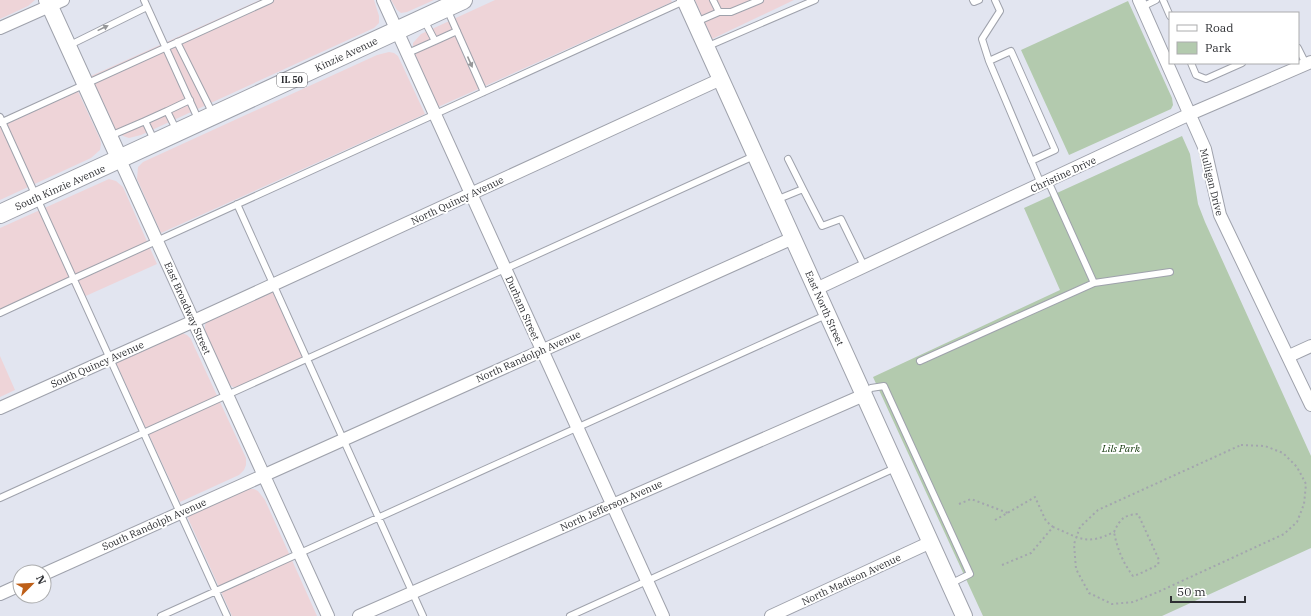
<svg xmlns="http://www.w3.org/2000/svg" width="1311" height="616" font-family="'IBM Plex Serif',serif">
<rect width="100%" height="100%" fill="#e2e5f0"/>
<path fill="#eed4d8" d="M0,0H35L28,6L0,19Z
M260,0H374L379,16V23L374,28L141,135L129,138L123,136L117,132L91,76Z
M391,0H434L407,12L401,13L397,10Z
M495,0H671L672,2L438,107L413,49V43L421,34Z
M695,0H794L712,39Z
M389,52L394,53L398,56L425,114L161,233L137,179L138,167L143,162L377,55Z
M75,85L100,139L101,144L100,150L91,158L0,200V119Z
M109,179L116,181L123,187L157,264L79,299L71,283L0,316V228Z
M272,289L303,358L239,387H233L230,385L208,338L205,331V325L207,321Z
M182,333L187,335L191,339L194,346L246,458V465L244,470L239,475L180,502L115,361Z
M0,356L15,390L0,397Z
M248,489H254L258,491L265,500L317,616H232L187,516Z"/>
<path fill="#b3caae" d="M1128,1L1172,98L1173,105L1171,109L1069,155L1021,50Z
M1182,136L1190,154L1198,204L1205,222L1311,456V548L1162,616H983L873,377L1060,290L1024,208Z"/>
<g fill="none" stroke-linecap="round" stroke-linejoin="round">
<g stroke="#9fa2ac" stroke-width="8">
<path id="lane" d="M144,0L199,121
M973,0L974,2L979,0
M1163,0L1170,16
M1142,7L1156,0
M447,9L484,92
M719,12H731L760,0
M424,20L435,41L457,31
M696,22L719,12L713,0
M177,42L213,114
M68,46L147,7
M706,47L815,0
M1298,48L1306,64
M408,53L435,41
M989,61L982,39L1000,11L995,0
M1191,63L1196,75L1206,79L1242,63
M167,111L190,100
M0,117L227,616
M145,121L167,111L177,131
M0,123L270,0
M110,136L145,121L155,142
M788,159L803,189
M1031,161L1055,150L1011,51L989,61L1041,184
M1048,181L1094,283
M776,200L803,189L822,226L841,219L864,266
M237,204L423,616
M0,313L73,279L684,1
M920,361L1094,283L1170,272
M865,394L871,388L884,386L970,574L950,584
M0,498L754,156
M161,616L826,315
M570,616L895,468"/>
</g>
<g stroke="#9fa2ac" stroke-width="14">
<path id="street" d="M383,0L663,616
M1139,0L1205,149L1220,215L1311,405
M0,28L63,0
M120,160L328,616
M816,289L1190,114L1311,62
M1289,356L1311,346
M0,408L194,321L721,79
M44,574L793,238
M0,594L20,585
M359,616L864,395
M771,616L931,542"/>
</g>
<g stroke="#9fa2ac" stroke-width="18">
<path id="secondary" d="M47,0L120,160
M685,0L964,616"/>
</g>
<g stroke="#9fa2ac" stroke-width="20">
<path id="primary" d="M0,214L463,0"/>
</g>
<path stroke="#a3a5ae" stroke-width="2" stroke-dasharray="2 3" stroke-linecap="butt" d="M1241,445L1265,446L1283,453L1297,467L1306,484L1304,504L1297,522L1284,534L1158,592L1133,602L1112,604L1089,593L1076,569L1074,544L1080,527L1098,510Z
M959,504L971,499L1008,513
M995,520L1035,497L1046,521L1053,527
M1002,565L1031,553L1053,527C1080,538 1086,546 1114,532C1120,519 1124,515 1138,514L1159,560L1158,565L1139,574L1133,576C1123,563 1117,548 1114,532"/>
<use href="#lane" stroke="#fff" stroke-width="6"/>
<use href="#street" stroke="#fff" stroke-width="12"/>
<use href="#secondary" stroke="#fff" stroke-width="16"/>
<use href="#primary" stroke="#fff" stroke-width="18"/>
</g>
<defs><path id="oneway-solid" d="M-6-.8H1V-3.2L6.5 0L1 3.2V.8H-6Z"/></defs>
<g fill="#969799">
<use href="#oneway-solid" transform="translate(103 28) rotate(-26)"/>
<use href="#oneway-solid" transform="translate(470 62) rotate(66)"/>
</g>
<g text-anchor="middle" stroke-width="4" stroke-linejoin="round" paint-order="stroke">
<rect fill="#fff" stroke="#6d6d70" stroke-width="1" x="277" y="73" width="30" height="14" rx="3"/>
<g font-size="9" font-weight="bold" fill="#2e2f33">
<text x="292" y="83">IL 50</text>
</g>
<g font-size="10" fill="#2e2f33" stroke="#fff">
<text transform="translate(346 54) rotate(-25)" y="4">Kinzie Avenue</text>
<text transform="translate(1063 174) rotate(-25)" y="4">Christine Drive</text>
<text transform="translate(1212 182) rotate(76)" y="4">Mulligan Drive</text>
<text transform="translate(60 187) rotate(-24)" y="4">South Kinzie Avenue</text>
<text transform="translate(457 200) rotate(-25)" y="4">North Quincy Avenue</text>
<text transform="translate(188 308) rotate(66)" y="4">East Broadway Street</text>
<text transform="translate(523 308) rotate(66)" y="4">Durham Street</text>
<text transform="translate(825 308) rotate(66)" y="4">East North Street</text>
<text transform="translate(528 356) rotate(-24)" y="4">North Randolph Avenue</text>
<text transform="translate(97 364) rotate(-24)" y="4">South Quincy Avenue</text>
<text transform="translate(611 505) rotate(-24)" y="4">North Jefferson Avenue</text>
<text transform="translate(154 524) rotate(-24)" y="4">South Randolph Avenue</text>
<text transform="translate(851 579) rotate(-25)" y="4">North Madison Avenue</text>
</g>
<g font-size="10" font-style="italic" fill="#0c3204" stroke="#fff">
<text x="1121" y="452">Lils Park</text>
</g>
</g>
<rect x="1169" y="12" width="130" height="52" fill="#ffffff" stroke="#abacad"/>
<rect x="1177" y="25" width="20" height="6" fill="#ffffff" stroke="#abacad"/>
<text x="1205" y="32" font-size="12" fill="#2e2f33">Road</text>
<rect x="1177" y="42" width="20" height="12" fill="#b3caae" stroke="#abacad"/>
<text x="1205" y="52" font-size="12" fill="#2e2f33">Park</text>
<g transform="translate(32 584) rotate(66)"><circle r="19" fill="#ffffff" stroke="#abacad"/>
<path d="M0-3L7 15L0 10L-7 15Z" fill="#be5f18"/>
<text y="-6" font-size="11" font-weight="bold" text-anchor="middle" fill="#2e2f33">N</text>
</g>
<path d="M1171 596v6h74v-6" fill="none" stroke="#2e2f33" stroke-width="2"/>
<text x="1177" y="596" font-size="12" fill="#2e2f33" stroke="#ffffff" stroke-width="3" paint-order="stroke">50 m</text>
</svg>
